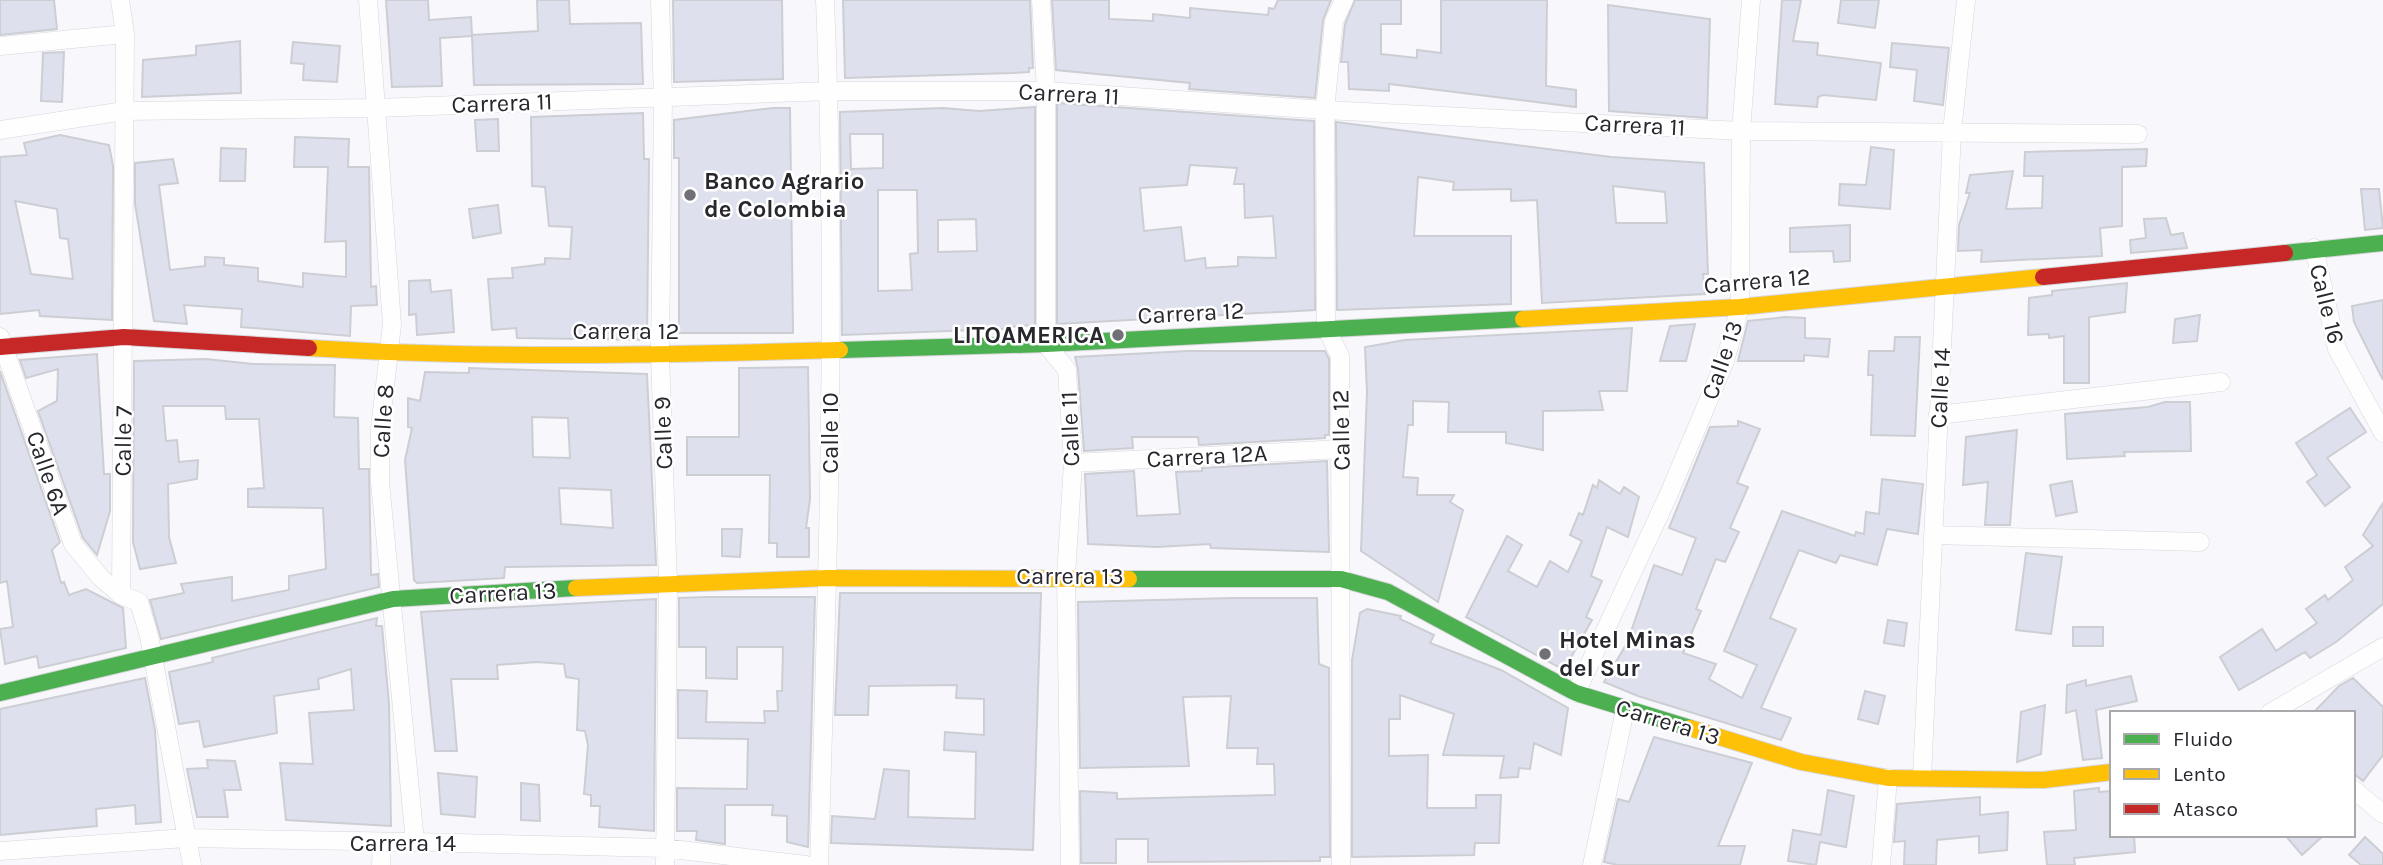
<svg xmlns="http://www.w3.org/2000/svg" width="2383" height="865" font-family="Karla,sans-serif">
<rect width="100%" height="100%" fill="#f8f8fc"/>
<path fill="#dee1ed" stroke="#ccced3" stroke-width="2" fill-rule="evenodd" d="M0,0H54L57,29L0,35Z
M386,0H428L429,20L471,17L472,35L538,31L537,0H569L570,24L641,23L643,84L474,85L472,36L440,38L442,86L392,87Z
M673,0H782L783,79L674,82Z
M843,0H1030L1033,68H1029V72L1012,73L845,78Z
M1052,0H1109V19L1153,21V14L1190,18V8L1268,15L1269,8L1274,9L1278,0H1331L1323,20L1315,98L1189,89L1190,83L1056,70Z
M1355,0H1401V24H1381V54L1417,58V50L1441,53V0H1547L1546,86L1576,90V107L1389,84V91L1349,89L1348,62H1341L1345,24Z
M1782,0H1801L1793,41L1818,43L1817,55L1881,63L1876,100L1823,95L1818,97L1817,107L1775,104Z
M1841,0H1879L1875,28L1838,23Z
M1608,5L1710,19L1707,118L1609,111Z
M240,41L241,93L142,97L143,60L196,55V46Z
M293,42L340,46L337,82L303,80L304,64L291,63Z
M1892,43L1949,48L1943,105L1914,101L1917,70L1890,67Z
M64,52L62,102L41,101L43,53Z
M1057,103L1314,121L1315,310L1057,324ZM1190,165L1237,168L1234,184H1244L1245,218L1273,216L1276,258L1238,257V266L1206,268L1205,258L1185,261L1181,227L1144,231L1140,188L1187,185Z
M1035,107V325L1005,327L1004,329L842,335L840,112L943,108L979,111ZM850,134H883V168L851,169ZM878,190H917L918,253L910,254L912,290L878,291ZM976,219L977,251L938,252V220Z
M773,108H790L793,333H679V158H674V120Z
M643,113L644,159H649L647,340L517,338L516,328L492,330L488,279L513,278L512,268L545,264V258L570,259L572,227L549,226L545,187L532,186L531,117Z
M498,119L499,151H477L475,120Z
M1336,122L1611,157L1704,163L1708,274H1703L1705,294L1542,303L1537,200L1511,201V189L1453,190L1454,182L1418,177L1414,236H1511V304L1337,310ZM1613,186L1665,192L1667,223H1616Z
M60,135L109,145L113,166L112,320L40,316L39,310L0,314V157L27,155L24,143ZM15,201L57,209L60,238L68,239L73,279L31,274Z
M295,137L349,139L348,167H369L371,287L376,286L377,305L351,306L350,336L241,327L242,309L184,305L187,324L154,321L135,204V163L173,159L178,183L159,185L170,270L205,266V257L224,258V265L258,268V281L303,287V273L346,277V241L325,242L328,167H294Z
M1871,147L1894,150L1890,209L1839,205L1840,184L1866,185Z
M221,148L246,149L245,181H220Z
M2147,149L2146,166L2122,167V226L2100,228L2102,256L1981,262L1982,250L1958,251L1959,225L1970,193H1966L1970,175L2013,171L2006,209L2042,208L2043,176H2024L2025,152Z
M2361,189H2379L2383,228L2365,230Z
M498,205L501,233L473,238L469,209Z
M2166,218L2171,235L2183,233L2187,248L2131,253L2130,240L2146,238L2144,219Z
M1850,225V261L1834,262L1833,251L1790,252V228Z
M430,280L431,292L451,290L454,332L417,335L416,314L409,315V281Z
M2127,283L2125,312L2089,317V383H2064V336L2049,338V334L2028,335L2029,298L2052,295V291Z
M2383,300V380L2354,322L2352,306Z
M2200,315L2197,341L2173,343L2175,319Z
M1786,317L1805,318V338L1830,339L1828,357L1804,355V361H1738L1748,321Z
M1695,324L1686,361H1660L1670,326Z
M1632,328L1627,391H1599L1603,410L1543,411V450L1506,443V432H1448L1449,402L1413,401V425H1408L1403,477L1418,478L1417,495H1454L1450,502L1463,510L1438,602L1361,551L1367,392L1365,347L1405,340Z
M1895,337H1920L1915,436L1871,435L1873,375H1868L1869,351H1894Z
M1187,351H1325L1329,359V435H1325V438L1199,445L1198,437H1132L1133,448L1084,451L1078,369L1075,357Z
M97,354L104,474H110V511L97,555L83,538L38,411L57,401L58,369L26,378L20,360Z
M206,359L253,364L335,365L334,417L358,418L359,469H369L371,575L378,574L379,587L161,639L150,600L184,593L181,584L232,577V601L289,590V576L326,569L323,508L248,507V489L264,488L259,419H226L225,406H163L166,441L177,440L179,462L198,460L197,479L168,484L169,537L176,563L140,569L133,542L134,361Z
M808,367L810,499L806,528H809V557H777V543H769L770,475H687V437H739V368Z
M469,368L647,374L656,565L505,567L504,578L417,583L414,580L405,460L412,428L408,427V398L420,401L425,372L469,373ZM532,417L568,418L570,458L533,457ZM559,488L611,490L613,528L561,524Z
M0,371L60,542L52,550L61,583L64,582L69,595L86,589L123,608L126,648L39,668L37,656L5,664L0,629L13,627L7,581L0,583Z
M2165,402H2190L2191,451L2124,452L2125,456L2067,459L2065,414L2148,407Z
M2350,408L2366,432L2327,458L2350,487L2325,506L2307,482L2317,475L2296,443Z
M1738,421L1760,429L1737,483L1748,487L1730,528L1739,532L1725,562L1716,559L1696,609L1701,611L1683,653L1716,664L1709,679L1742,698L1757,665L1724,651L1782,511L1855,536L1856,532L1864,534L1866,512L1879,514L1882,479L1923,484L1918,534L1887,529L1877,565L1840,555L1836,563L1799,550L1770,618L1796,629L1761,708L1791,718L1781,740L1638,696L1604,682L1627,643L1654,565L1682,575L1696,538L1669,528L1710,427L1738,426Z
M2017,430L2010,525H1985L1988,482L1963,485L1966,437Z
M1327,461L1329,552L1211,548L1210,544L1157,547L1088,544L1085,474L1134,471L1137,516L1180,514L1176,472L1202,471V468Z
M1599,480L1620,494L1624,487L1639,497L1628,537L1607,527L1591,576L1602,581L1586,617L1592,620L1564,670L1466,617L1507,536L1522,545L1508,571L1537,587L1550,561L1568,572L1582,541L1570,535L1579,513L1583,515L1593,485L1597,488Z
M2072,481L2077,512L2056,516L2050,485Z
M2383,503V604L2336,642L2310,658L2305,652L2239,690L2220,657L2262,629L2276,651L2317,623L2306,609L2325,595L2328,600L2353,580L2345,567L2373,546L2363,535Z
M722,529H742L740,557L722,556Z
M2026,553L2062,557L2051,634L2016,630Z
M840,593H1041L1033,850L831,843L832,816L875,819L884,769L909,771L908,817L975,819L976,752L944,750L945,732L984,735V699L956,698L957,685L869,686L868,715H835Z
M706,597H815L808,847L787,842V816L772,815L773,805H725V844L696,840L697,831H677V788L747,789L748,739L678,738V690L707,691L706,722L765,723L764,711H778L777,691H782L783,647H737V679L706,678V647H679V598Z
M1234,598H1317L1319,664L1329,668L1330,857H1320V861L1148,862V839H1116V863H1081L1080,791L1117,793V799L1275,795L1274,764H1257L1258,748H1227L1231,696L1183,697L1189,766L1080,768L1078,602Z
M656,599L654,831L599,827L600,806H591V795L584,794L588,745L585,731L577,730L579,679L566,677L564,664L537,662L497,665L498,679H451L457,751H435L421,612Z
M1367,609L1401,616L1400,619L1434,635L1430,643L1501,670L1568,708L1561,755L1534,743L1530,769L1519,768L1518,777L1500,778L1504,756L1443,755L1454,714L1400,695V719H1389V756L1428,755L1427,808H1476V795H1501L1499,843H1475L1474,855L1352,857V660L1360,613Z
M377,618L376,626H382L389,704L391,826L286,820L280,763L313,764L309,713L354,710L351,669L318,679L319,689L274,696L277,733L204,747L199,721L179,724L169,672L213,662L212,658Z
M1888,620L1907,623L1904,646L1884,643Z
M2073,627H2103V646H2073Z
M2131,676L2137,701L2096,710L2102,758L2083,760L2076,710L2066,713L2067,685L2086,680V686Z
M145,678L155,730L161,822L136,824L135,805L96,809L97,826L0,835V709Z
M2353,678L2383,707V755L2363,781L2353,773V713H2313L2339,686Z
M1865,691L1885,696L1878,724L1858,719Z
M2045,705L2041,754L2017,762L2021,712Z
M1654,737L1752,763L1718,846H1745L1740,865H1618L1604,862L1618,799L1629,802Z
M207,760L235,761L241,790H224L228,817H197L187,769L208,768Z
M438,773L477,777L475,817L441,814Z
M521,783L539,785L540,821L521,820Z
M2099,788V792L2112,791V835H2134L2135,852L2074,858L2075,865H2047L2044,832L2076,830L2074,791Z
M1828,790L1854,796L1846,847L1820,842L1816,865L1788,861L1793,830L1821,835Z
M1980,797V815L2008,812L2007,850L1979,853V836L1937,840L1936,865H1904L1905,841L1894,842L1897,804Z
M2285,835H2324L2302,855Z
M2365,837L2383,854V865H2361L2349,855Z"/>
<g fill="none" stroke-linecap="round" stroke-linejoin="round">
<g stroke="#d6d5da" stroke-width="19">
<path id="street" d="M120,0L125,34L121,595L139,602L149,636L192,865
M368,0L392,324L380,429V482L415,842
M660,0L663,97L660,355L668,583L665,865
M1041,0L1046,91V344L1067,370L1073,463L1066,576L1070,865
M0,46L125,34
M0,130L124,111L376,108L829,91H1046L1325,110L1741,131L2138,134
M2314,248L2337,349L2383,433
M0,337L73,544L101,578L121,595
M1938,415L2221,382
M1073,463L1341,449
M1933,535L2200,542
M1576,693L1668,496L1725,361L1740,307L1741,131L1751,0
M2270,713L2383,647
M1922,777L1952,132L1966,0
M2353,789L2383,814
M0,851L186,838L415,842L664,848L806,865
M381,865L382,844
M819,865C828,577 837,288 825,0
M1341,865L1340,356L1326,328L1325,110L1334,21L1344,0
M1592,865L1625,710
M1881,865L1888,778"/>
</g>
<g stroke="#d6d5da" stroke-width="18">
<path id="fast" d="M2285,253L2383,243
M840,350L1046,344L1523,319
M1129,579H1341L1388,592L1576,693L1690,728
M0,693L393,599L576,588"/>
</g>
<g stroke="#d6d5da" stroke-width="18">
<path id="slow" d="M1523,319L1740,307L2043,277
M309,348C486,359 663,355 840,350
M576,588L828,578L1129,579
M1690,728L1801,762L1888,778L2043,780L2112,772"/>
</g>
<g stroke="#d6d5da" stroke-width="18">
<path id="jam" d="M2043,277L2285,253
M0,347L124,337L309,348"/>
</g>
<use href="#street" stroke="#fefeff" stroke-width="18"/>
<use href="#fast" stroke="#4caf50" stroke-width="16"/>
<use href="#slow" stroke="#ffc107" stroke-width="16"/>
<use href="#jam" stroke="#c62828" stroke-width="16"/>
</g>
<g fill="#717076" stroke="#fff" stroke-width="2.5">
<circle cx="690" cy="195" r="7"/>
<circle cx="1118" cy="335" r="7"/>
<circle cx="1545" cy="654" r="7"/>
</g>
<g text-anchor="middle" stroke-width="5" stroke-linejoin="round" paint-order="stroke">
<g font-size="24" fill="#28272e" stroke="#fff">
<text transform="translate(1069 94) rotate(3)" y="8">Carrera 11</text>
<text transform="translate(502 103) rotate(-2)" y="8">Carrera 11</text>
<text transform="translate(1635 125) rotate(3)" y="8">Carrera 11</text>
<text transform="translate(1757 281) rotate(-5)" y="8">Carrera 12</text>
<text transform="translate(2327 304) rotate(76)" y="8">Calle 16</text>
<text transform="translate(1191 313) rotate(-3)" y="8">Carrera 12</text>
<text x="626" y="339">Carrera 12</text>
<text transform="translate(1722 360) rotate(-71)" y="8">Calle 13</text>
<text transform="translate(1940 388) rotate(-87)" y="8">Calle 14</text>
<text transform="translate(383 421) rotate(-86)" y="8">Calle 8</text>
<text transform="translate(1070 429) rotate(-92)" y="8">Calle 11</text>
<text transform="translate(1341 430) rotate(-91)" y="8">Calle 12</text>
<text transform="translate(663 433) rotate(-92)" y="8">Calle 9</text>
<text transform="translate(830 433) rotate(-90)" y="8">Calle 10</text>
<text transform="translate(123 441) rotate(-89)" y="8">Calle 7</text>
<text transform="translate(1207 456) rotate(-3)" y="8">Carrera 12A</text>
<text transform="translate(48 473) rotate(71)" y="8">Calle 6A</text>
<text x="1070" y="584">Carrera 13</text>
<text transform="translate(503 593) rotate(-3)" y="8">Carrera 13</text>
<text transform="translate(1668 722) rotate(17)" y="8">Carrera 13</text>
<text x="403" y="851">Carrera 14</text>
</g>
<g font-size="24" font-weight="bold" fill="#28272e" stroke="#fff" text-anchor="start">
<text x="704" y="189">Banco Agrario<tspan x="704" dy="28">de Colombia</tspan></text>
<text x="1104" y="343" text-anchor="end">LITOAMERICA</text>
<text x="1559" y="648">Hotel Minas<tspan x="1559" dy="28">del Sur</tspan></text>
</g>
</g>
<rect x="2110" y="711" width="245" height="126" fill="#ffffff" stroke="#a9a9ab" stroke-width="2"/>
<rect x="2124" y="734" width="35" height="10" fill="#4caf50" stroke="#a9a9ab" stroke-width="2"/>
<text x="2173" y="746" font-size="21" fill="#28272e">Fluido</text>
<rect x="2124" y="769" width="35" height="10" fill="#ffc107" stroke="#a9a9ab" stroke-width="2"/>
<text x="2173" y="781" font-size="21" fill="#28272e">Lento</text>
<rect x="2124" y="804" width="35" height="10" fill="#c62828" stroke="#a9a9ab" stroke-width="2"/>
<text x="2173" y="816" font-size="21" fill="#28272e">Atasco</text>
</svg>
